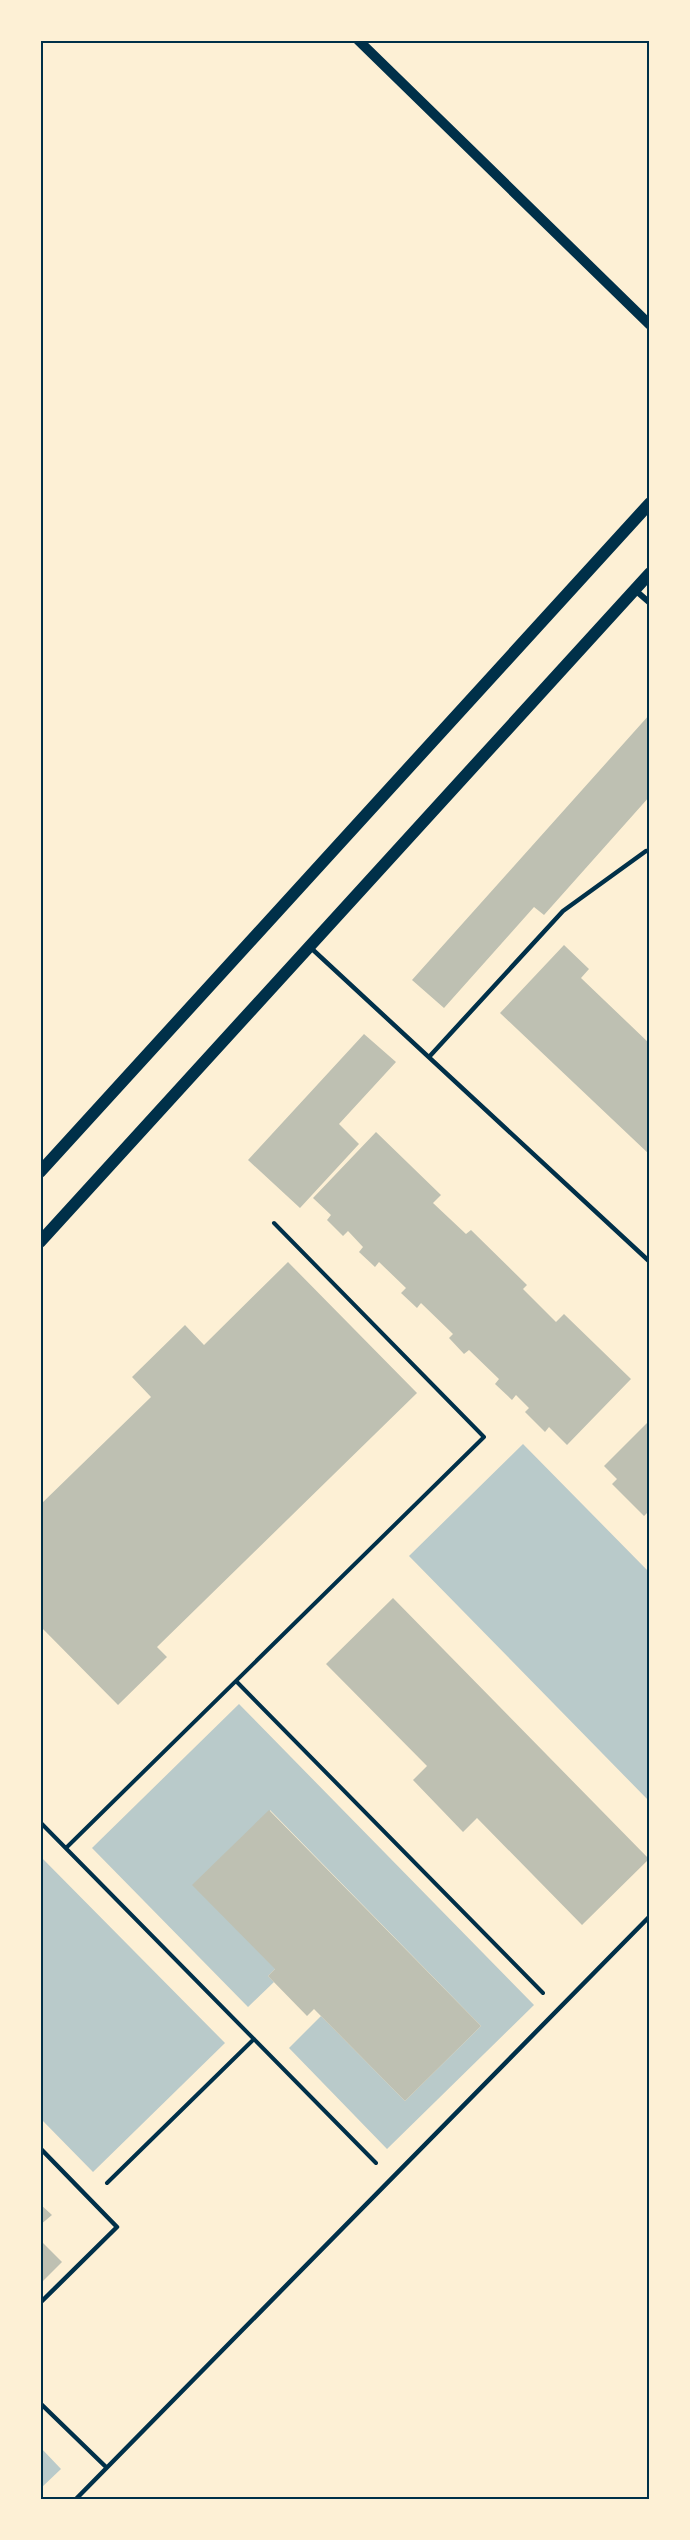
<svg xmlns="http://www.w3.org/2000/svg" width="690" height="2540" font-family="'Exo 2',sans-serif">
<rect width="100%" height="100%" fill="#fdf0d5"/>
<path fill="#b9caca" d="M523,1444L649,1572V1801L409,1556Z
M239,1704L534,2005L387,2149L289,2048L321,2016L405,2101L481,2026L270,1810L275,1969L268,1976L274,1982L248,2007L92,1848Z
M40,1856L225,2043L93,2172L41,2119Z
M41,2448L61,2469L41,2488Z"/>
<path fill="#bec0b2" d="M650,714V796L544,915L534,907L444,1008L412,980Z
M564,945L589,969L581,978L650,1044V1155L500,1013Z
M364,1034L396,1062L339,1124L359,1144L300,1208L248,1160Z
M376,1132L441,1195L433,1203L466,1234L471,1230L527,1285L523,1289L556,1322L564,1314L631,1379L567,1445L549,1427L545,1432L525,1412L529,1408L516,1395L512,1400L495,1384L499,1379L469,1350L464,1354L449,1338L453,1334L421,1303L417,1308L401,1293L406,1288L379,1262L375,1267L359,1252L363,1247L348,1231L343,1236L327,1220L331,1215L313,1198Z
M288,1262L417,1393L157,1647L167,1657L118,1705L40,1626V1505L151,1397L132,1377L185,1325L204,1345Z
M650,1420V1510L644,1516L612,1484L617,1479L604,1466Z
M393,1598L649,1859L582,1925L477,1818L463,1832L413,1780L427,1766L326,1664Z
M269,1810L481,2026L405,2101L314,2009L307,2016L268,1976L275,1969L192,1885Z
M40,2204L52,2215L40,2225Z
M40,2240L62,2262L40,2284Z"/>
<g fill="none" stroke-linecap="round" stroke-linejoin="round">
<path stroke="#003049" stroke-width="4" d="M236,1681L543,1993
M40,1822L376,2163
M66,1848L484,1437L274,1223
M107,2183L254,2039"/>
<path stroke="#003049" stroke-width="4.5" d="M311,948L650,1262
M429,1057L563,911L646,851H650
M40,2148L117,2227L40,2303
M40,2403L106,2467
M75,2500L650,1916"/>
<path stroke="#003049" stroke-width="6" d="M635,590L650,603"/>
<path stroke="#003049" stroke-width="10" d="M358,40L650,325"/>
<path stroke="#003049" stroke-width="12" d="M40,1172L650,503
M40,1242L650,573"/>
</g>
<rect width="690" height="2540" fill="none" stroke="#fdf0d5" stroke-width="84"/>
<rect x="42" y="42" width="606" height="2456" fill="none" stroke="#003049" stroke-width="2"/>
</svg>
